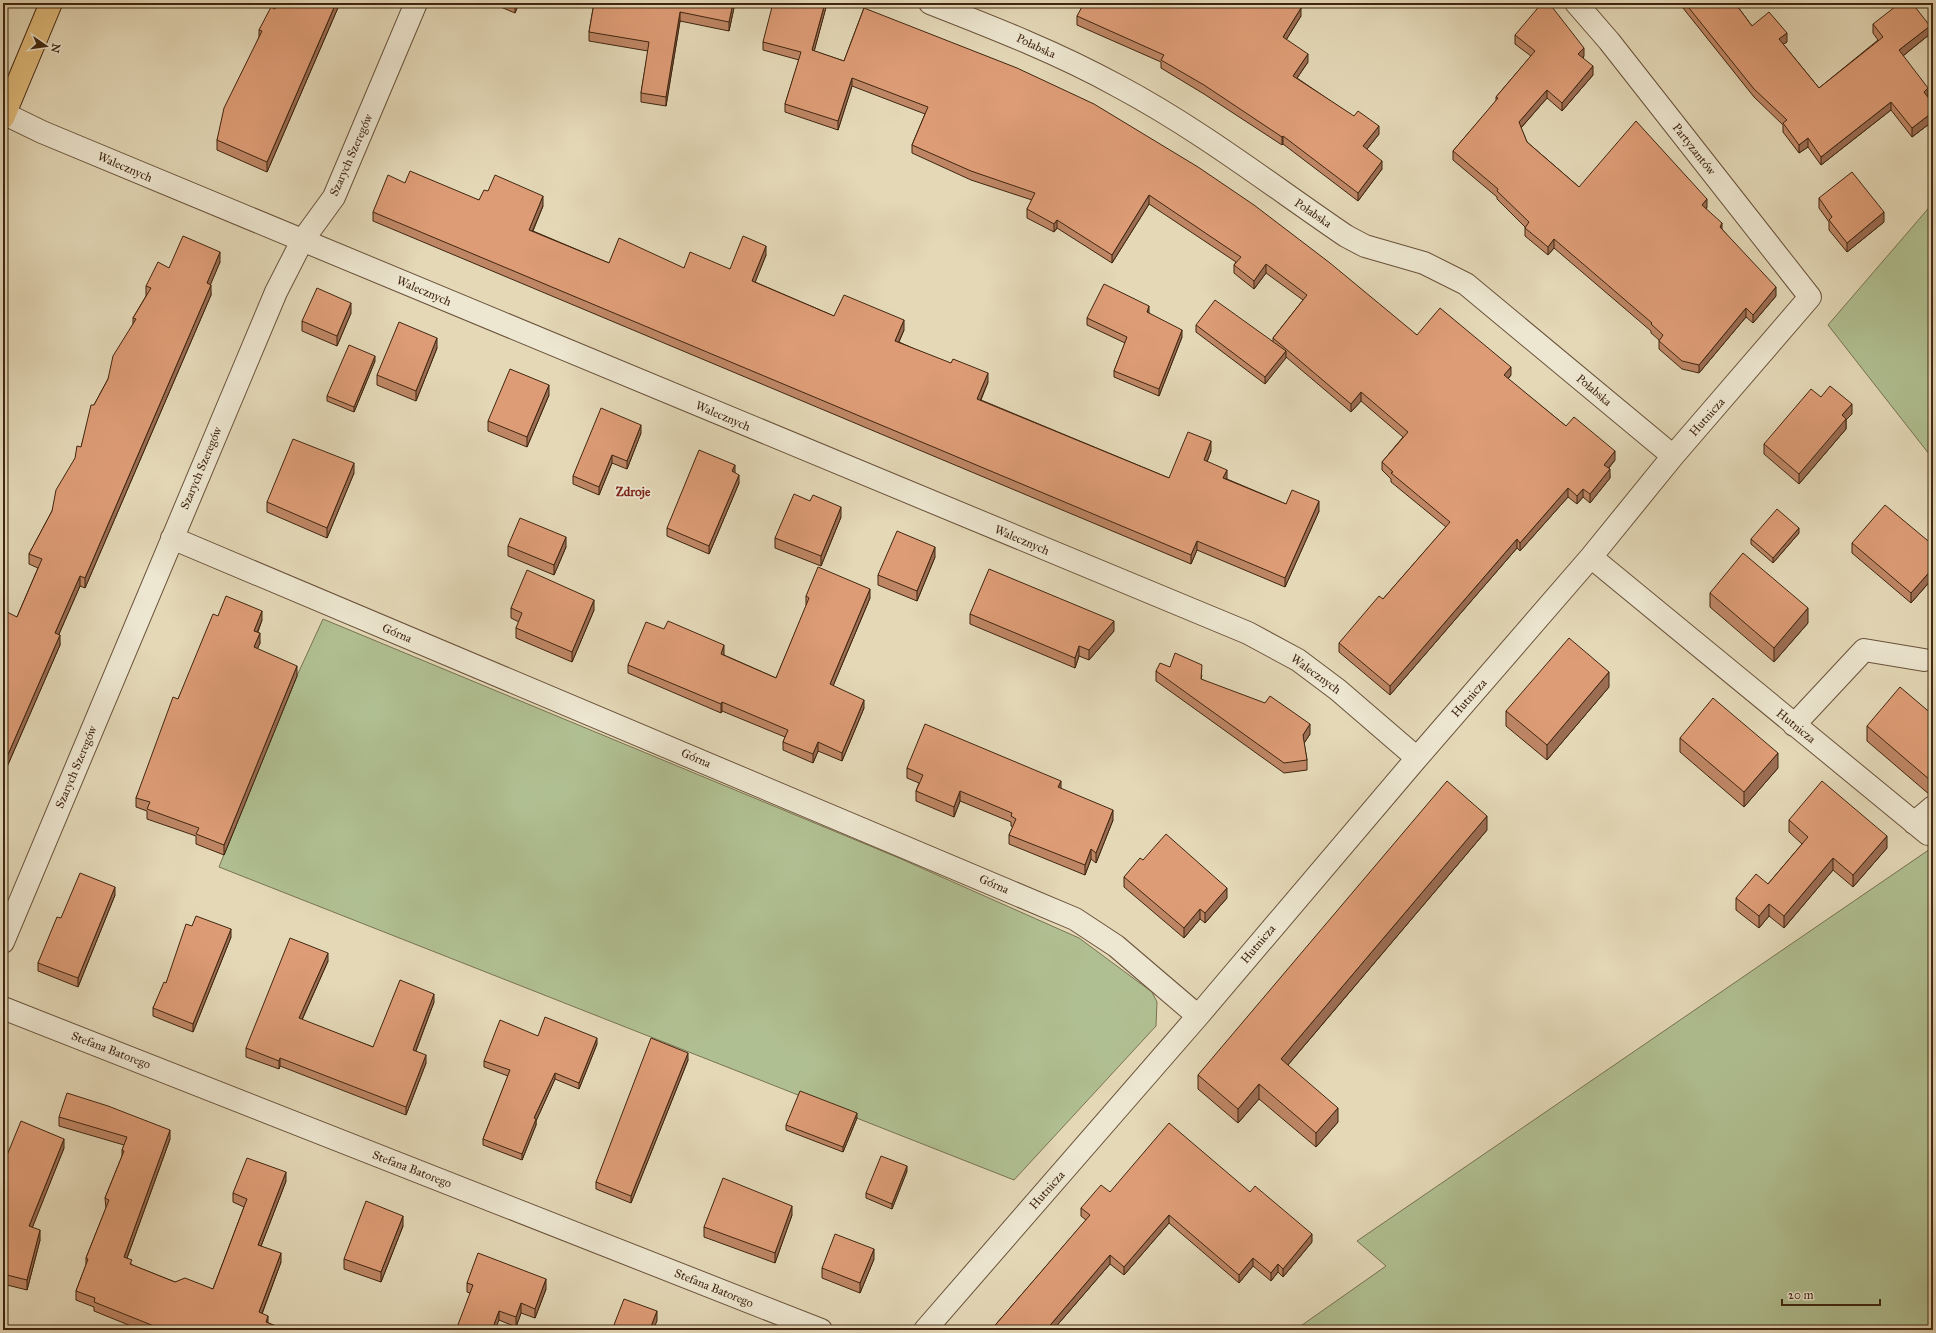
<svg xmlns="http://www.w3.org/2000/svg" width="1936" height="1333" font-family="'IM FELL Great Primer',serif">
<rect width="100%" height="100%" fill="#e4d8b7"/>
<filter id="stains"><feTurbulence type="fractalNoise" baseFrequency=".005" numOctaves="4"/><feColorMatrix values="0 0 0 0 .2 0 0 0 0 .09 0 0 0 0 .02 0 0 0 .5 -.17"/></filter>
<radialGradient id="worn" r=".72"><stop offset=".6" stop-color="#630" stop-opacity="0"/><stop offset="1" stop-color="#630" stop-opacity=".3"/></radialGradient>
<path fill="#b0bf91" stroke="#787250" d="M1933,203V459L1828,325Z
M323,619L899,858L1079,938L1152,992L1157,1002L1156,1026L1014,1180L219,867L284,704Z
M1933,847V1323L1929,1330H1295L1386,1266L1357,1241Z"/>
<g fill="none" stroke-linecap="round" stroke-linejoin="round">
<g stroke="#69523a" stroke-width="24">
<path id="minor" d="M930,3C994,28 1058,53 1118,86C1199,129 1271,185 1346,236L1365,246L1424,263L1466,284L1673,456
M5,114L42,132L1248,633L1298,660L1338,690L1417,758
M172,538L1075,919L1116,946L1198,1016
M1591,557L1928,834
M1794,725L1864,650L1924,660
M1914,823L1933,807
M3,942L276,292L302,241L334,197L416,3
M3,1008L821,1330
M925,1330L1198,1016L1417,758L1591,557L1673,456L1810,297L1609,41L1576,3"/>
</g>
<g stroke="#402610" stroke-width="24">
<path id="major" d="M3,118L51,3"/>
</g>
<use href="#minor" stroke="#ede6d0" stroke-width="22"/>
<use href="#major" stroke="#e2bc7c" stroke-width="22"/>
</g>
<path fill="#be8665" stroke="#402610" d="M277,3H340L267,172L217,150V140L259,37V30L275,9Z
M491,3H519L515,13Z
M594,3H735L729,31L680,21L666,106L641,102V93L648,51L589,41V32Z
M827,3L814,51L844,61L864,8L1417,335L1511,375L1508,379L1566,426L1615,460L1609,468L1610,478L1590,503L1583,497L1577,504L1568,497L1520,551L1517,548L1390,695L1339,652V643L1383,599L1446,527L1391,482V479L1382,470V462L1403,437L1361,401L1351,412L1286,357L1265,384L1196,332V325L1273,342V338L1303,300L1266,273L1254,289L1234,273V265L1236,262L1149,204L1112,263L1057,228L1054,232L1027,218V209L1032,200L971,180L912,153V145L925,114L852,86L838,130L785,112V104L799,60L763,50V42Z
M1679,3H1735L1752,26L1787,42L1783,44L1819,88L1878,40L1873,33V24L1930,34L1903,56L1928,96V97L1933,104V121L1912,137L1891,110L1821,165L1808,147L1799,153L1783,132V125L1754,97Z
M1077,16H1301L1286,40L1308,62L1297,78L1379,134L1367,149L1382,169L1358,201L1283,144L1282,145L1204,94L1161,68V62L1077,25Z
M1515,35L1584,56L1583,58L1593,75L1562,111L1547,98L1521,128L1527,142L1579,187L1707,207L1706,209L1776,296L1753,323L1746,317L1699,373L1682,369L1659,349V340L1651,333V331L1554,248L1548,255L1525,236V227L1497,199V197L1453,160V151L1496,101V97L1531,56L1515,44Z
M405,183L479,200L488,191L543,206L533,231L609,263L684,268L730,269L766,255L755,282L834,316L904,330L899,342L988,382L981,400L1169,478L1211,451L1207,462L1227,479L1286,504L1319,511L1285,587L1197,550L1191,564L373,221V212Z
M1819,198L1884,222L1847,252L1829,230V222L1819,208Z
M220,262L210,284L211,295L85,588L80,586L59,634L60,645L3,776V615L17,617L38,568L29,564V554L52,511L81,447L94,405L108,379L133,324V318L146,296V286L169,268Z
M351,313L337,346L302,331V321Z
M1149,313L1182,337L1159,396L1114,377V371L1125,343L1087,325V318Z
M437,348L416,401L377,385V375Z
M375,361L354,412L327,401V396Z
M549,395L527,447L488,431V421Z
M1821,397L1852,414L1846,420V429L1799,484L1764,454V444Z
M641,433L627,469L612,463L599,495L573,484V476Z
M354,473L327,538L267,512V502Z
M735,473L739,483L709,554L667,536V528Z
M810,501L841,517L821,566L775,548V538Z
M1799,533L1773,563L1751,544V539Z
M1852,543L1933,545V578L1911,603L1852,553Z
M508,546L566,547L554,575L508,556Z
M935,557L917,601L878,585V575Z
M1710,593L1808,623L1774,662L1710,607Z
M806,596L870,598L833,686L864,708L842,761L818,751L813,763L783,750V742L785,737L722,711L721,713L628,673V665L724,654V655L776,678L807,605H806Z
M511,608L594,610L572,662L516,638V628L519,622L511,618Z
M970,614L1114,631L1089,660L1079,656L1075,668L970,624Z
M218,616L262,620L258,632L260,643L257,649L297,676L224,855L196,844V836L147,819V811L136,807V798L178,699Z
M1170,667L1202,675L1201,679L1310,734L1304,743L1307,760V770L1284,773L1156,681V671Z
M1609,687L1547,760L1506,726V711Z
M1933,715V795H1930L1867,741V726Z
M1680,738L1778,768L1744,807L1680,752Z
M907,768L1061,789L1113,820L1096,863L1091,859L1085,875L1009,844V835L1013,827L1011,826V822L960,801L954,817L916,801V791L919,783L907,778Z
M1789,820L1887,848L1853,887L1833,870L1784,928L1769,916L1759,928L1736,910V898L1768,884L1802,844L1789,832Z
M1487,830L1288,1065L1338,1122L1316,1147L1259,1099L1238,1123L1198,1089V1075Z
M1143,860L1227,898L1205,923L1200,919L1184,938L1124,887V877Z
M115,895L78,987L38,971V963L61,918Z
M192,926L231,937L193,1032L153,1016V1008L166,983Z
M328,961L302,1020L373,1047L434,1002L416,1051L426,1063L406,1115L280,1066L279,1069L246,1057V1048Z
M538,1036L597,1044L579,1089L555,1079L536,1121V1125L522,1160L483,1145V1139L508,1076L484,1067V1061Z
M688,1060L631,1203L596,1189V1182Z
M59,1117L170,1139L127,1258L132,1265L175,1282L213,1289L244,1207L233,1202V1193L286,1181L261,1246L281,1262L262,1314L268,1323L286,1330H141L94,1311V1307L76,1300V1291L86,1265V1258L106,1208L105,1198L122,1156V1150L124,1145L59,1126Z
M857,1118L843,1152L786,1130V1125Z
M64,1148L32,1227L40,1240L27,1290L3,1284V1165Z
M907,1171L892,1209L866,1198V1193Z
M1110,1192H1250L1312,1242L1283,1277L1278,1272L1271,1281L1253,1266L1239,1283L1169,1223L1124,1275L1110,1264L1053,1330H991L1086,1220L1081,1216V1208Z
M792,1215L775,1263L704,1237V1227Z
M403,1226L381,1282L344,1269V1259Z
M874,1259L860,1293L822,1278V1268Z
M467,1283L546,1289L535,1318L521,1313L516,1327L499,1320L470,1293L467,1292Z"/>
<path fill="#9b6d53" stroke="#402610" d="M336,3H340L267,172V162Z
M515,3H519L515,13Z
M733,3H735L729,31V22Z
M825,3H827V4L812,59V50Z
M1301,8V16L1283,45V37Z
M680,12V21L666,106V97Z
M1930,26V34L1899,59V50Z
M1787,33V42L1779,47V39Z
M1584,48V56L1578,62V54Z
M1308,54V62L1293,84V76Z
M1593,66V75L1562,111V103Z
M852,78V86L838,130V121Z
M1928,88V96L1924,100V92Z
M1547,90V98L1519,130V122Z
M1891,102V110L1821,165V157Z
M1933,112V121L1912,137V128Z
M1379,126V134L1363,154V146Z
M1283,136V144L1282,145V137Z
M1808,138V147L1799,153V145Z
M1382,161V169L1358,201V193Z
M1149,195V204L1112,263V255Z
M543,196V206L529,239V230Z
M1707,199V207L1702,214V205Z
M1884,212V222L1847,252V243Z
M1057,220V228L1054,232V224Z
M1722,223V232L1720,227Z
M1554,239V248L1548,255V247Z
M766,246V255L752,290V281Z
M220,252V262L207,293V283Z
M1266,264V273L1254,289V281Z
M211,285V295L85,588V578Z
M1776,287V296L1753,323V315Z
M351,303V313L337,346V336Z
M1149,306V313L1147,312Z
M1746,308V317L1699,373V365Z
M904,320V330L895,350V341Z
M1182,330V337L1159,396V389Z
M437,338V348L416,401V391Z
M1286,351V358L1265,384V377Z
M375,356V361L354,412V407Z
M1511,367V375L1504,383V375Z
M988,373V382L977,408V399Z
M549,385V395L527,447V437Z
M1361,392V401L1351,412V404Z
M1852,404V414L1846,420V429L1799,484V474L1842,415Z
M641,425V433L627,469V461Z
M1211,441V451L1204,470V460Z
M1615,451V460L1604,473V465Z
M612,455V463L599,495V487Z
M354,463V473L327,538V528Z
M735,465V473L732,471Z
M1610,469V478L1590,503V494Z
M1227,470V479L1223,478Z
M739,475V483L709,554V546Z
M1568,488V497L1520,551V543Z
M1583,489V497L1577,504V496Z
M1319,501V511L1285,587V578Z
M841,507V517L821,566V556Z
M1799,528V533L1773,563V558Z
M566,537V547L554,575V565Z
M1517,539V548L1390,695V686Z
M1197,541V550L1191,564V555Z
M935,547V557L917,601V591Z
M1933,568V578L1911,603V593Z
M80,576V586L55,643V633Z
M870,589V598L830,693V684Z
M594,600V610L572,662V652Z
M1808,608V623L1774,662V648Z
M262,611V620L254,640V631Z
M1114,621V631L1089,660V650Z
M260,633V643L254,657V647Z
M60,635V645L3,776V766Z
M724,645V654L721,662V654Z
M1079,646V656L1075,668V658Z
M297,666V676L224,855V845Z
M1609,672V687L1547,760V745Z
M864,700V708L842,761V753Z
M722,702V711L721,713V704Z
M1310,724V734L1303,745V735Z
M818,742V751L813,763V754Z
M1778,753V768L1744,807V792Z
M1061,781V791L1058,787Z
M960,791V801L954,817V807Z
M1113,810V820L1096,863V853Z
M1487,816V830L1281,1073V1059Z
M1887,836V848L1853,887V875Z
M1091,849V859L1085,875V865Z
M1833,858V870L1784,928V916Z
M115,887V895L78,987V978Z
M1227,888V898L1205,923V913Z
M1769,904V916L1759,928V916Z
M1200,909V919L1184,938V928Z
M231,929V937L193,1032V1024Z
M328,953V961L299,1026V1018Z
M434,994V1002L413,1058V1050Z
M597,1038V1044L579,1089V1083Z
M688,1053V1060L631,1203V1196Z
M426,1055V1063L406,1115V1107Z
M280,1058V1066L279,1069V1061Z
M555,1073V1079L536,1121V1125L522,1160V1154L534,1118Z
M1259,1084V1099L1238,1123V1109Z
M1338,1108V1122L1316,1147V1133Z
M857,1113V1118L843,1152V1147Z
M170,1130V1139L124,1266V1257Z
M64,1139V1148L29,1236V1226Z
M907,1166V1171L892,1209V1204Z
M286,1172V1181L258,1254V1245Z
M792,1206V1215L775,1263V1253Z
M1169,1215V1223L1124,1275V1267Z
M403,1216V1226L381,1282V1272Z
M40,1230V1240L27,1290V1280Z
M1312,1234V1242L1283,1277V1269Z
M874,1249V1259L860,1293V1283Z
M281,1253V1262L259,1321V1312Z
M1110,1255V1264L1053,1330H1046Z
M1253,1258V1266L1239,1283V1275Z
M1278,1264V1272L1271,1281V1273Z
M546,1279V1289L535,1318V1309Z
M521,1303V1313L516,1327V1317Z
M499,1311V1320L495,1330H492Z
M657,1311V1321L653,1330L650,1329Z
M268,1316V1325L266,1322Z"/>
<path fill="#dd9c76" stroke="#402610" d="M277,3H336L267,162L217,140L224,108L262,31L259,30L271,7L275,9Z
M594,3H733L729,22L680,12L666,97L641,93L649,42L589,32Z
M773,3H825L812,50L844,61L864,8L1017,68L1094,104L1198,167L1254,205L1330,263L1417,335L1440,308L1511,367L1504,375L1566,426L1574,417L1615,451L1604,465L1610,469L1590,494L1583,489L1577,496L1568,488L1520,543L1517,539L1390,686L1339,643L1379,596L1383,599L1450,522L1391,473L1393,472L1382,462L1408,432L1361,392L1351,404L1273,338L1307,295L1266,264L1254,281L1234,265L1241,257L1149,195L1112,255L1057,220L1054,224L1027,209L1035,193L971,171L912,145L928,107L852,78L838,121L785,104L801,52L763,42Z
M1084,3H1293L1301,8L1283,37L1308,54L1293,76L1354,116L1358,111L1379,126L1363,146L1382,161L1358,193L1283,136L1282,137L1204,85L1161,60L1164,55L1077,16Z
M1542,3H1549L1584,48L1578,54L1593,66L1562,103L1547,90L1519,122L1527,142L1579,187L1636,121L1707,199L1702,205L1722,223L1720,227L1776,287L1753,315L1746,308L1699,365L1682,361L1659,341L1663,335L1651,324L1652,323L1554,239L1548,247L1525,228L1529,222L1497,191L1498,189L1453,151L1498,98L1496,97L1535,51L1515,35Z
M1685,3H1735L1752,26L1769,12L1787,33L1779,39L1819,88L1883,37L1873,24L1900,3H1912L1930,26L1899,50L1928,88L1924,92L1933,104V112L1912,128L1891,102L1821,157L1808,138L1799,145L1783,123L1787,120L1754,89Z
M410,171L479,200L484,190L488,191L495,175L543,196L529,230L609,263L619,238L684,268L690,252L730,269L743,236L766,246L752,281L834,316L844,295L904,320L895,341L951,363L953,359L988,373L977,399L1169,478L1188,432L1211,441L1204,460L1227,470L1223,478L1286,504L1292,490L1319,501L1285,578L1197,541L1191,555L373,212L388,175L405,183Z
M1852,172L1884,212L1847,243L1829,220L1832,217L1819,198Z
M183,236L220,252L207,283L211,285L85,578L80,576L55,633L60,635L3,766V615L5,611L17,617L42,559L29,554L52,511L56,490L75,458L77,446L81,447L91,405H94L108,379L113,356L136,319L133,318L151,288L146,286L158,262L169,268Z
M1104,284L1149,306L1147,312L1182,330L1159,389L1114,371L1127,337L1087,318Z
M317,288L351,303L337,336L302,321Z
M1215,300L1286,351L1265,377L1196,325Z
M399,322L437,338L416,391L377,375Z
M349,345L375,356L354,407L327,396Z
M510,369L549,385L527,437L488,421Z
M1830,386L1852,404L1842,415L1846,419L1799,474L1764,444L1811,389L1821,397Z
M601,408L641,425L627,461L612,455L599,487L573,476Z
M293,439L354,463L327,528L267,502Z
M699,450L735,465L732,471L739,475L709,546L667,528Z
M794,494L810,501L813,495L841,507L821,556L775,538Z
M1885,505L1933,545V568L1911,593L1852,543Z
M1777,509L1799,528L1773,558L1751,539Z
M520,518L566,537L554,565L508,546Z
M897,531L935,547L917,591L878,575Z
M1743,553L1808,608L1774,648L1710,593Z
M818,567L870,589L830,684L864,700L842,753L818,742L813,754L783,742L788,730L722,702L721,704L628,665L646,622L664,629L668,621L724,645L721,654L776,678L809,598L806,596Z
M989,569L1114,621L1089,650L1079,646L1075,658L970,614Z
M527,570L594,600L572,652L516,628L522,613L511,608Z
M226,596L262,611L254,631L260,633L254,647L297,666L224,845L196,834L199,828L147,809L150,802L136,798L173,697L178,699L213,614L218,616Z
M1569,638L1609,672L1547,745L1506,711Z
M1175,653L1202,665L1201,679L1265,703L1270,696L1310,724L1303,735L1307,760L1284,763L1156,671L1160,663L1170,667Z
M1900,687L1933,715V780H1930L1867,726Z
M1713,698L1778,753L1744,792L1680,738Z
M925,724L1061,781L1058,787L1113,810L1096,853L1091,849L1085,865L1009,835L1016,819L1011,816L1012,813L960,791L954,807L916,791L923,775L907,768Z
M1447,781L1487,816L1281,1059L1338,1108L1316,1133L1259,1084L1238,1109L1198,1075Z
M1822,781L1887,836L1853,875L1833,858L1784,916L1769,904L1759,916L1736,898L1756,874L1768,884L1808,837L1789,820Z
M1166,834L1227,888L1205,913L1200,909L1184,928L1124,877L1140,858L1143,860Z
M80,873L115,887L78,978L38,963L57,917L61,918Z
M196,916L231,929L193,1024L153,1008L164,982L166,983L186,924L192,926Z
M290,938L328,953L299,1018L373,1047L400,980L434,994L413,1050L426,1055L406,1107L280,1058L279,1061L246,1048Z
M545,1017L597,1038L579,1083L555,1073L534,1118L536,1119L522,1154L483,1139L510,1070L484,1061L500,1020L538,1036Z
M651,1038L688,1053L631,1196L596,1182Z
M800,1091L857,1113L843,1147L786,1125Z
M67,1093L108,1106L170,1130L124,1257L132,1260L130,1264L175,1282L185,1278L213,1289L247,1199L233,1193L247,1158L286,1172L258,1245L281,1253L259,1312L268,1316L266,1322L286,1330H164L94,1302L95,1298L76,1291L88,1259L86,1258L109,1200L105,1198L124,1151L122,1150L127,1137L59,1117Z
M21,1121L64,1139L29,1226L40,1230L27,1280L3,1274V1165Z
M1169,1123L1250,1192L1255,1186L1312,1234L1283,1269L1278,1264L1271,1273L1253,1258L1239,1275L1169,1215L1124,1267L1110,1255L1046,1330H991L1090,1215L1081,1208L1101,1185L1110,1192Z
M881,1156L907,1166L892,1204L866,1193Z
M723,1178L792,1206L775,1253L704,1227Z
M366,1201L403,1216L381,1272L344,1259Z
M835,1234L874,1249L860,1283L822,1268Z
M478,1253L546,1279L535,1309L521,1303L516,1317L499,1311L492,1330H456L473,1285L467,1283Z
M624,1299L657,1311L650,1329L653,1330H612Z"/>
<g text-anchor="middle" stroke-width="4" stroke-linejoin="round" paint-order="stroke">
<g font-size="12" fill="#402610" stroke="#ede6d0">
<text transform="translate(1036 46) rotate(25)" y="4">Połabska</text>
<text transform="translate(1694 149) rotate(52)" y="4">Partyzantów</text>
<text transform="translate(351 155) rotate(-66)" y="4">Szarych Szeregów</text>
<text transform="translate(125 167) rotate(23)" y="4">Walecznych</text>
<text transform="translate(1313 213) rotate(34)" y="4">Połabska</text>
<text transform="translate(424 291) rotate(23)" y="4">Walecznych</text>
<text transform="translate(1594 390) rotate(40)" y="4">Połabska</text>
<text transform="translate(723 416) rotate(23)" y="4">Walecznych</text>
<text transform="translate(1707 417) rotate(-49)" y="4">Hutnicza</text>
<text transform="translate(201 468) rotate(-67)" y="4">Szarych Szeregów</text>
<text transform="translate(1022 540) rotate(23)" y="4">Walecznych</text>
<text transform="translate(397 633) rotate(23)" y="4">Górna</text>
<text transform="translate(1316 674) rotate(36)" y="4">Walecznych</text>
<text transform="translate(1469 698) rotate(-49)" y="4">Hutnicza</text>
<text transform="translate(1796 726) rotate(39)" y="4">Hutnicza</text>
<text transform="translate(696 758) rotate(23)" y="4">Górna</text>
<text transform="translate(76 767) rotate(-67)" y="4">Szarych Szeregów</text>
<text transform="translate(994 884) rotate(23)" y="4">Górna</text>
<text transform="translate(1258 944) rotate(-50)" y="4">Hutnicza</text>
<text transform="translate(111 1050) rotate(21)" y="4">Stefana Batorego</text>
<text transform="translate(412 1169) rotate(21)" y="4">Stefana Batorego</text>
<text transform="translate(1047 1190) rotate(-49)" y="4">Hutnicza</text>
<text transform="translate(714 1288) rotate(22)" y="4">Stefana Batorego</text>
</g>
<g font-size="13" font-weight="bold" fill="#7a1f14" stroke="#ede6d0">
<text x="633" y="496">Zdroje</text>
</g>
</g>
<rect width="1936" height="1333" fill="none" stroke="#e4d8b7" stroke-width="16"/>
<rect x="4" y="4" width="1928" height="1325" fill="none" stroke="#402610" stroke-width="2"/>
<rect x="8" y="8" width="1920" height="1317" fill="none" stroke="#402610"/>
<g transform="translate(46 46) rotate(103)" stroke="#ede6d0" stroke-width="3" paint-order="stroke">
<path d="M0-3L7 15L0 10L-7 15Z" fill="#402610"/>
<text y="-6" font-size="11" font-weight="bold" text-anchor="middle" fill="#402610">N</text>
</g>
<path d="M1782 1299v6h98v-6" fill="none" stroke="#402610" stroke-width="2"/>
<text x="1788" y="1299" font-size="12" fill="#402610" stroke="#ede6d0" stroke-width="3" paint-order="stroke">20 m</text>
<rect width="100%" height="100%" filter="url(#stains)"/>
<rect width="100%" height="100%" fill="url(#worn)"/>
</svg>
